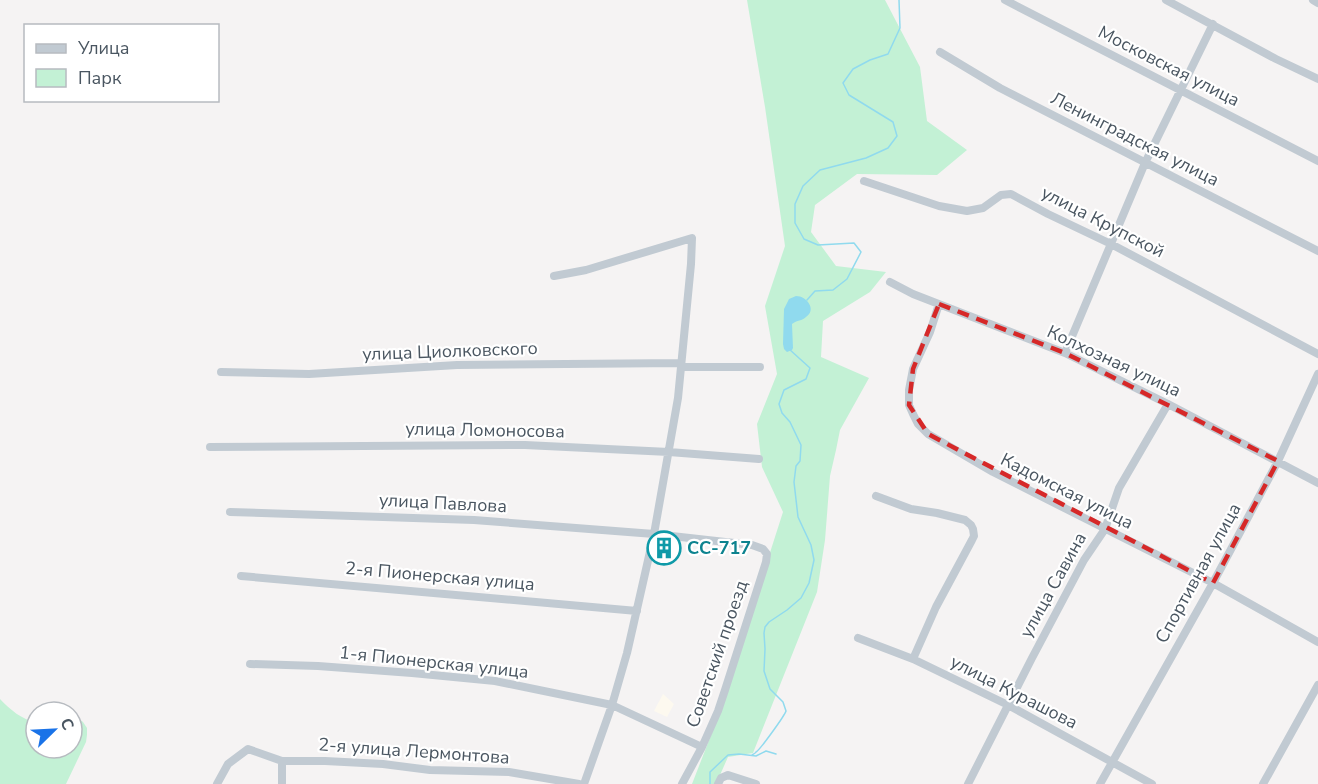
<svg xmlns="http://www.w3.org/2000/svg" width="1318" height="784" font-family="'Nunito Sans',sans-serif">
<rect width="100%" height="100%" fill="#f5f3f3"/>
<path fill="#fdf9ef" d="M663,694L674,704L667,717L654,711Z"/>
<path fill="#c3f1d5" d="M747,0H885L920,67L927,121L967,150L937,175L857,174L815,205L811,232L836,266L886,272L870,292L823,321L821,357L869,378L840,430L836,450L830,476L825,540L817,592L753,753L728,757L716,784H692L713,730L783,512L762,467L757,424L777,374L765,306L785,246L765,107Z
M0,699C10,710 22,719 36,723V748H72V717L78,718L83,722L87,728V735L86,742L66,784H0Z"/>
<path fill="#90daee" d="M796,296C807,296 817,310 806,317C802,321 797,320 792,324L793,348L792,350L787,352L784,349L783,344L784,309L789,299Z"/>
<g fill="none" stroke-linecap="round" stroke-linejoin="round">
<path stroke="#90daee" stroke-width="1.5" d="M807,300L815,291L833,290L847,279L861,252L854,243L818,245L804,239L795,223V204L803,186L820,170L866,158L888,148L897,136L893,122L849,95L843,83L853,69L870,60L888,54L900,28L899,0
M752,755C753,754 755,754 756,752C760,750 785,715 786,711L783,702L770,689L764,671L765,649L764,633L765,627L769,622L787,610L801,598L809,583L814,560L811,545L798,517L794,482L796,466L800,461L801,445L790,422L782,413L779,404L784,390L806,379L810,368L789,349
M710,784V772L728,755L739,754L756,756L766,751L776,754"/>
<path stroke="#c1cad2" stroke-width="8" d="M1005,0L1318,161
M1166,0L1276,59L1318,79
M1313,0L1318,3
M940,52L1000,88L1318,251
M864,181L939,206L967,211L983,208L1001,195L1011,194L1048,214L1111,244L1318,354
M554,276L586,270L692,238L691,264L678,398L654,534L627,653L612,705L584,784
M890,282L913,294L1065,353L1168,404L1318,483
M939,304L930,332L913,369L909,390V405L913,414L918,424L928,434L993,472L1213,583L1318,642
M1065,353L1145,163L1213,24
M681,367H760
M221,372L309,374L457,365L681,363
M210,447L525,445L669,452L759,459
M876,496L911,509L937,513L965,520L971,525L973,529L974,536L972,540L936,607L913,659
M230,512L474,520L654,534L752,545L763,549L767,554L766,562L725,690L718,711L702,747L682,784
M241,576L637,611
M858,638L913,659L1008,705L1152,784
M250,664L318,666L412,673L495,681L612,705L702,747
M282,761V784
M217,784L228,764L248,749L282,761H325L383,764L430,770L509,772L579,784
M718,784L721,778L728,775L756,784
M968,784L1032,658L1084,560L1105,529L1119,488L1168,404
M1100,784L1213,583L1278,461L1318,374
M1263,784L1318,685"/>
</g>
<path fill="none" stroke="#d62828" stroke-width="4.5" stroke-dasharray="12 8" stroke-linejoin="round" d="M939,304L1065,353L1278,461L1213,583L928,434L909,405L913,369Z"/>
<defs>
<g id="building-ring" transform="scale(1.725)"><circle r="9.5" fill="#fff" stroke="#0f9aa8" stroke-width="1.5"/><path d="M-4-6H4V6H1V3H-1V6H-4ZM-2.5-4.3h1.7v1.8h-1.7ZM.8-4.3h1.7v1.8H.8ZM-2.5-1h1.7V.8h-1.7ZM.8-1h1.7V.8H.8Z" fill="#0f9aa8"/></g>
</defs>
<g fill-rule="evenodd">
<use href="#building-ring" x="664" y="548"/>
</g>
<g text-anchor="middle" stroke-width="4.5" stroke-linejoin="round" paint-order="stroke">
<g font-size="18" fill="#4a5661" stroke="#fff">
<text transform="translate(1169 66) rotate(27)" y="6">Московская улица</text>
<text transform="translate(1135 139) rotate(27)" y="6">Ленинградская улица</text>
<text transform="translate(1103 222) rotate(27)" y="6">улица Крупской</text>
<text transform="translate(450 351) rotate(-2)" y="6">улица Циолковского</text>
<text transform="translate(1114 361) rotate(25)" y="6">Колхозная улица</text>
<text transform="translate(485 430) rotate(1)" y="6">улица Ломоносова</text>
<text transform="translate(1067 491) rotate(27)" y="6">Кадомская улица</text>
<text transform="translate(443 503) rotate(3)" y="6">улица Павлова</text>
<text transform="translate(1198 573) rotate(-61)" y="6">Спортивная улица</text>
<text transform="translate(440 576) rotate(5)" y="6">2-я Пионерская улица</text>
<text transform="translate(1053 585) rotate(-61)" y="6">улица Савина</text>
<text transform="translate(717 654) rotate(-71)" y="6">Советский проезд</text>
<text transform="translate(434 662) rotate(6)" y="6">1-я Пионерская улица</text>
<text transform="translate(1014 692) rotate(27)" y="6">улица Курашова</text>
<text transform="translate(414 751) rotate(4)" y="6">2-я улица Лермонтова</text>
</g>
<g font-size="18" font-weight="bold" fill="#0d838f" stroke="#fff" text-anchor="start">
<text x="687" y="554">СС-717</text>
</g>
</g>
<rect x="24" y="24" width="195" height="78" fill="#ffffff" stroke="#b7bbc0" stroke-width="1.5"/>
<rect x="36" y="44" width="30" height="9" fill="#c1cad2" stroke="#b7bbc0" stroke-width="1.5"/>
<text x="78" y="54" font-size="18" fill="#4a5661">Улица</text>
<rect x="36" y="69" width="30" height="18" fill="#c3f1d5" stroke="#b7bbc0" stroke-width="1.5"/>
<text x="78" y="84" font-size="18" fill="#4a5661">Парк</text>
<g transform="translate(54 730) rotate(66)"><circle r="28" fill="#ffffff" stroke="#b7bbc0" stroke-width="1.5"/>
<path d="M0-4.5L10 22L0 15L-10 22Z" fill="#1a73e8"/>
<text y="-9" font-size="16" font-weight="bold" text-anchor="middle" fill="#4a5661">С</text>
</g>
</svg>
